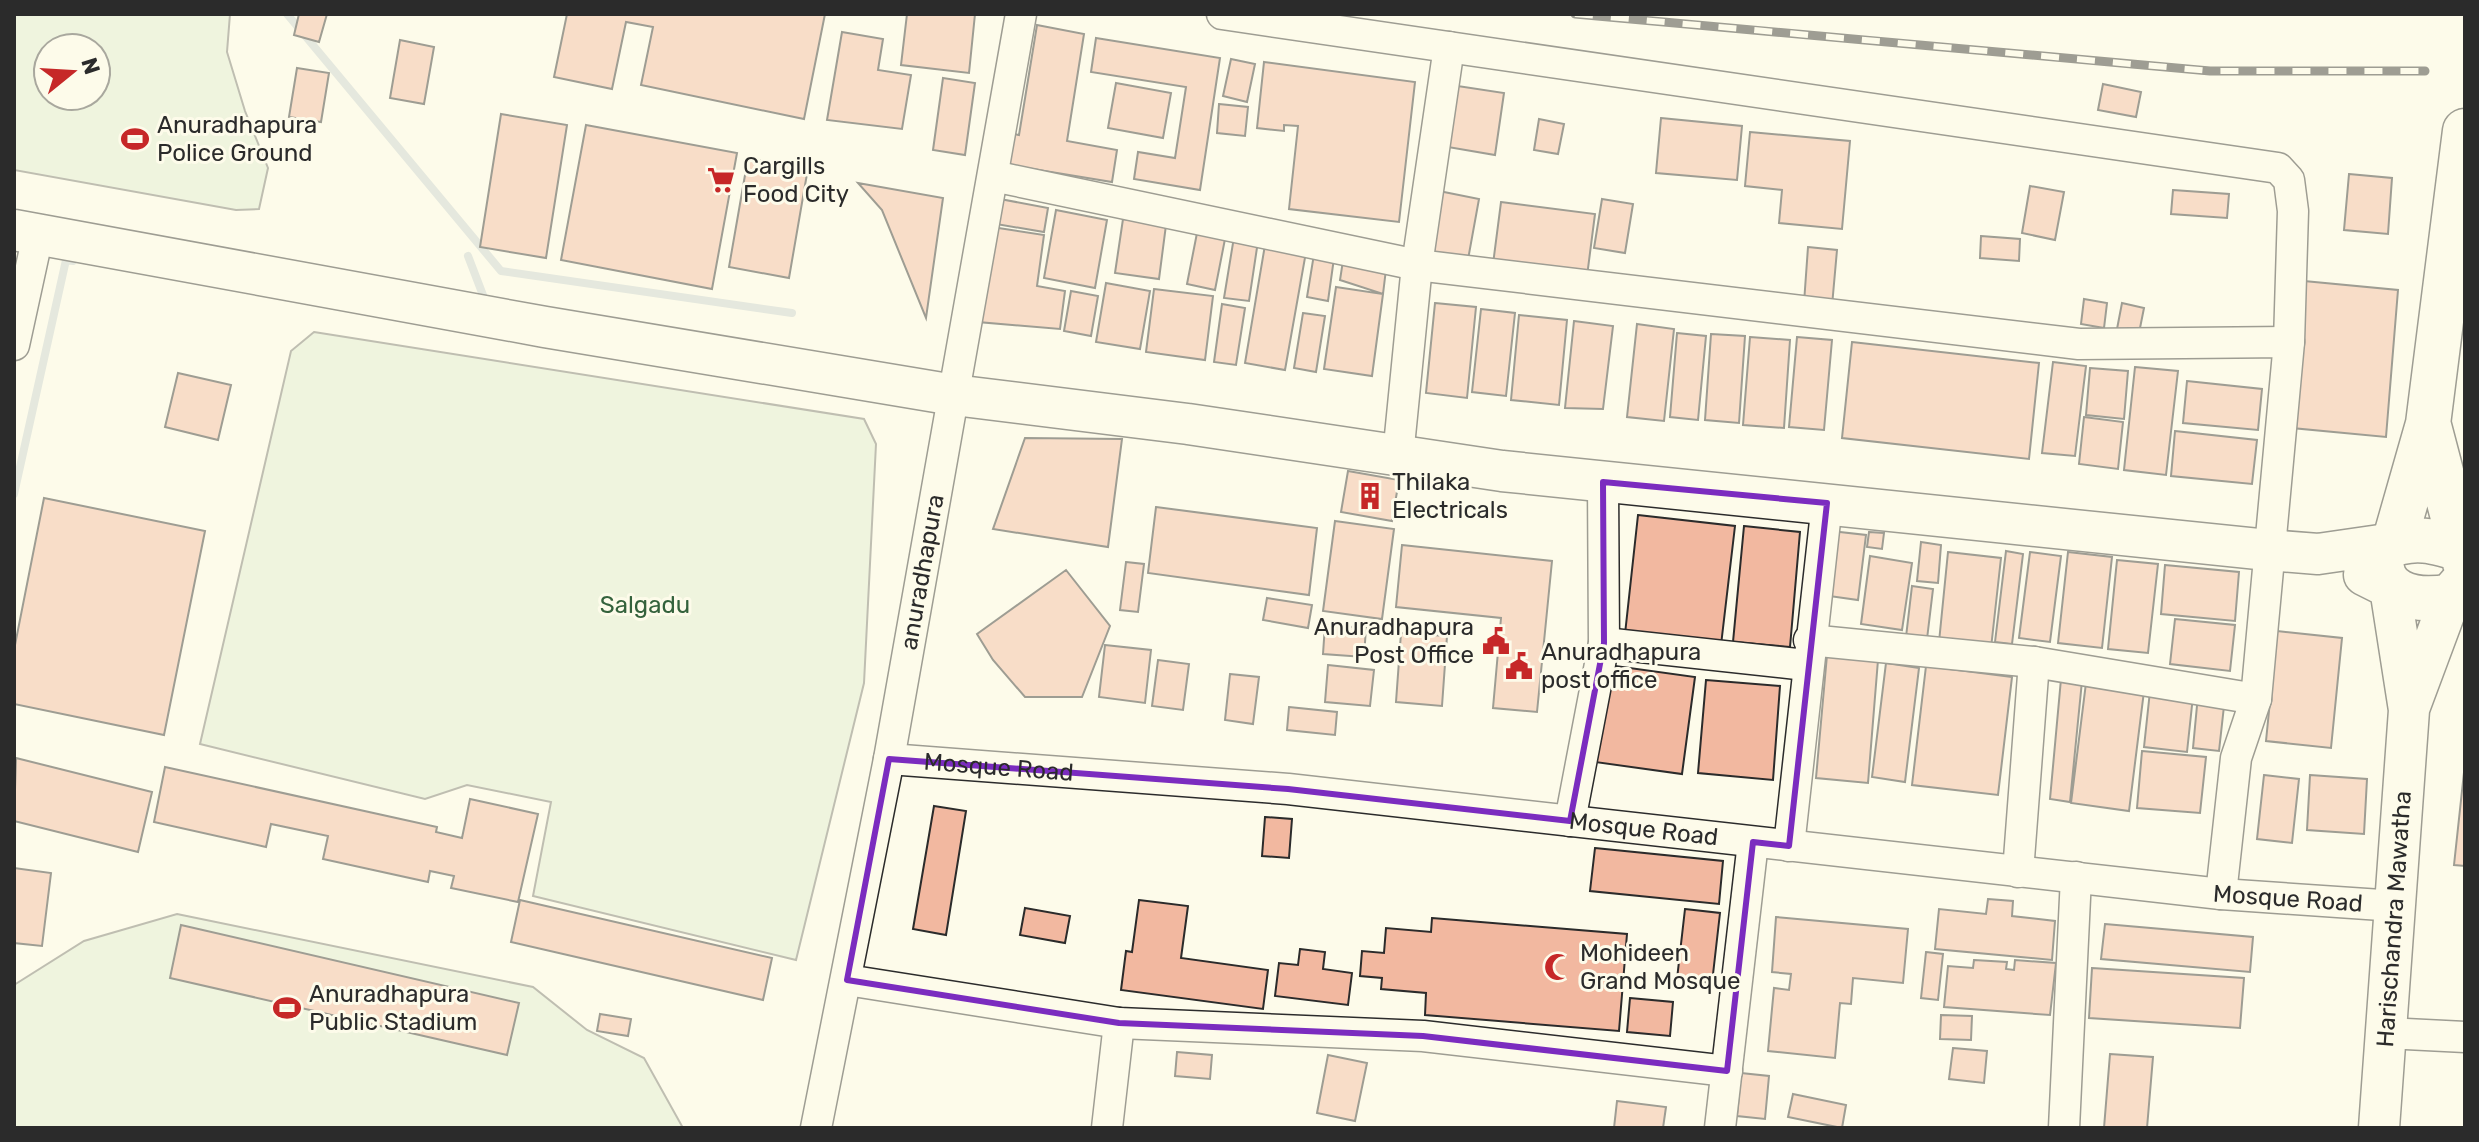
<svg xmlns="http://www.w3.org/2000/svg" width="2479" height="1142" font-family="Rubik,sans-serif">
<rect width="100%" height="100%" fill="#fdfbea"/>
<path fill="#deebd1" stroke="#74746e" stroke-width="2" fill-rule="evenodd" d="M14,14H230L227,52L245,111L268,168L259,209L236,210L14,170ZM48,48H96V96H48Z
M314,332L864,419L876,444L864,683L796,960L533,896L551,802L467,785L425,799L200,744L291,351Z
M177,914L533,987L587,1030L644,1058L683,1128H14V985L84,941Z"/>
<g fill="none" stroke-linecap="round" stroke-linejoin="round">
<path stroke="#c7d0d0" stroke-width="8" d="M287,14L501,271L792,313
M468,256L486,303
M14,494L66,260L73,261"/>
</g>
<path fill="#f2b8a0" stroke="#2b2b2b" stroke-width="2" d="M299,14H327L319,42L294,35Z
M567,14H825L804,119L641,85L653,27L626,22L612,89L554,77Z
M907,14H975L969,73L901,65Z
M1037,25L1084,34L1067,141L1117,150L1112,182L1009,165L1014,134L1019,135Z
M842,32L883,39L878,70L911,75L902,129L827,120Z
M1096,38L1220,58L1200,190L1134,179L1138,152L1175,158L1186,87L1091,72Z
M400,40L434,47L424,104L390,98Z
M1231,59L1255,64L1247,102L1223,96Z
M1264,62L1415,82L1399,222L1289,209L1298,126L1284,125V131L1257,128Z
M297,68L329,73L321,122L289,117Z
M943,78L975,83L965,155L933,150Z
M1116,83L1171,93L1163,138L1108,128Z
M2103,84L2141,92L2136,117L2098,110Z
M1451,85L1504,93L1495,155L1442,146Z
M1219,104L1248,107L1245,136L1217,133Z
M501,114L567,125L546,258L480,247Z
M1661,118L1742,126L1737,180L1656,173Z
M1539,119L1564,124L1558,154L1534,150Z
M586,125L737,153L712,289L561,260Z
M1750,132L1850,141L1842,229L1779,223L1782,190L1745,186Z
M748,158L808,168L789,278L729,267Z
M2349,174L2392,178L2388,234L2344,230Z
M858,183L943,198L926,318L882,210Z
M2030,186L2064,192L2055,240L2022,233Z
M2173,190L2229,194L2227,218L2171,214Z
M1439,191L1479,199L1467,265L1427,257Z
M1000,199L1048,208L1044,232L996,224Z
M1602,199L1633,204L1625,253L1594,248Z
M1501,202L1595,214L1586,284L1492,272Z
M1056,210L1107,220L1095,288L1044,278Z
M1123,219L1166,225L1159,279L1115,273Z
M992,227L1044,235L1037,286L1065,291L1060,329L978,322Z
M1197,233L1225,239L1215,290L1187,284Z
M1981,236L2020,239L2019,261L1980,258Z
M1234,237L1258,241L1249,301L1224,298Z
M1265,245L1306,252L1285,370L1245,363Z
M1808,247L1837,250L1832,306L1804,303Z
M1315,248L1335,251L1328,301L1307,297Z
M1344,254L1387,261L1383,294L1340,280Z
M2304,281L2398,290L2386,437L2292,428Z
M1106,283L1150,291L1140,349L1096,342Z
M1336,287L1383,294L1372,376L1324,369Z
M1154,289L1213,296L1205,360L1146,352Z
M1071,291L1098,296L1091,336L1064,331Z
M2084,299L2107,303L2104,328L2081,324Z
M1435,303L1476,307L1467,398L1426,393Z
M2122,303L2144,308L2139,333L2117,329Z
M1222,304L1245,308L1236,365L1214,362Z
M1481,309L1515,313L1506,396L1472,392Z
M1303,313L1325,316L1316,372L1294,368Z
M1519,315L1567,320L1559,405L1511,400Z
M1574,321L1613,326L1603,409L1565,408Z
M1637,324L1674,329L1664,421L1627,417Z
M1677,333L1706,336L1698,420L1670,417Z
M1711,334L1745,336L1739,423L1705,420Z
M1750,337L1790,340L1784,428L1743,425Z
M1797,337L1832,340L1824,430L1789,427Z
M1852,342L2039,363L2029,459L1842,438Z
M2053,362L2086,366L2075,456L2042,453Z
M2135,367L2178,371L2166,475L2124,470Z
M2090,368L2128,371L2124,419L2086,415Z
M178,373L231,385L218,440L165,427Z
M2187,381L2262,389L2258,430L2183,423Z
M2084,417L2123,422L2118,469L2079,464Z
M2175,431L2257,440L2252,484L2171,476Z
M1025,438L1122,439L1108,547L993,529Z
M1348,471L1399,480L1392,521L1341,512Z
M44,498L205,531L164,735L14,704V650Z
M1156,507L1317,528L1309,595L1148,573Z
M1638,515L1735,526L1721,645L1625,634Z
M1335,521L1394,529L1382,619L1323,611Z
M1744,526L1800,532L1790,647L1733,642Z
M1831,531L1866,535L1858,600L1822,595Z
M1869,532L1884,533L1882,549L1867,547Z
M1921,542L1941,545L1938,583L1917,581Z
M1402,545L1552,561L1537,712L1493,708L1501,618L1396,607Z
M2006,551L2023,554L2012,644L1995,642Z
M1948,552L2001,558L1991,648L1939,642Z
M2030,552L2061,556L2050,642L2019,638Z
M2068,552L2112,557L2102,648L2058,643Z
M1870,556L1912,563L1902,630L1861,624Z
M2117,560L2158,564L2148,653L2108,649Z
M1126,562L1144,564L1138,612L1120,610Z
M2165,565L2239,572L2235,621L2161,614Z
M1066,570L1110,626L1082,697H1025L993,660L977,634Z
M1912,586L1933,589L1927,639L1906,637Z
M1267,598L1312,605L1308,628L1263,620Z
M2175,619L2235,625L2230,671L2170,664Z
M1325,625L1366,628L1364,657L1323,654Z
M2277,631L2342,638L2331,748L2266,741Z
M1401,633L1447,636L1442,706L1396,702Z
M1105,645L1151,650L1145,703L1099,697Z
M1827,655L1878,660L1868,783L1816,778Z
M1158,660L1189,664L1183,710L1152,706Z
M1886,663L1919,668L1905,782L1872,777Z
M1328,665L1374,670L1370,706L1325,702Z
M1608,665L1695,677L1682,774L1595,762Z
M1926,666L2012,677L1998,795L1912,785Z
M1230,674L1259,677L1253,724L1225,720Z
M2061,679L2082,681L2070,802L2050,799Z
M1706,680L1780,686L1773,780L1698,773Z
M2086,683L2144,691L2129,811L2071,803Z
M2150,691L2193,696L2187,752L2144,747Z
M2198,695L2225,697L2219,751L2193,748Z
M1289,707L1337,712L1335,735L1287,730Z
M2142,751L2206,757L2200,813L2137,808Z
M16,758L152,792L138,852L14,821Z
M2465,763V866L2454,865Z
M165,767L437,827L436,832L462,838L470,799L538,814L518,902L451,888L454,876L430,871L428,882L323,859L328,836L271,824L266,847L154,822Z
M2264,775L2299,779L2292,843L2257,839Z
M2310,775L2367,779L2364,834L2307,830Z
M934,806L966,811L946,935L913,929Z
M1265,817L1292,819L1289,858L1262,856Z
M1595,848L1723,861L1719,904L1590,891Z
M14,868L51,873L42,946L14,943Z
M1988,899L2013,901L2012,916L2055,921L2052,960L1935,949L1939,909L1986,914Z
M520,900L772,958L763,1000L511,942Z
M1139,900L1188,906L1181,958L1268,970L1263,1009L1121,990L1126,951L1132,952Z
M1025,908L1070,916L1065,943L1020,935Z
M1685,909L1720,913L1712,983L1677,979Z
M1776,917L1908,929L1903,983L1853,978L1851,1004L1840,1003L1835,1058L1768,1051L1774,988L1789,990L1791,974L1772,972Z
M1432,918L1627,934L1619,1031L1425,1015L1426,993L1381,989L1382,978L1360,976L1362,951L1384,953L1386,928L1431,932Z
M2105,924L2253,937L2250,972L2101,959Z
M181,925L519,1003L507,1055L170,978Z
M1300,949L1325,952L1323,969L1352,973L1348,1005L1275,996L1279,963L1298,965Z
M1926,952L1943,954L1938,1000L1921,998Z
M1974,960L2007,962L2006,969L2014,970L2015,960L2056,963L2050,1015L1944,1007L1948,966L1973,968Z
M2092,968L2244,978L2240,1028L2089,1018Z
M1630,998L1673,1002L1670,1036L1627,1032Z
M600,1014L631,1019L628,1036L597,1031Z
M1941,1015L1972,1016L1971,1040L1940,1039Z
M1953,1048L1987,1051L1984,1083L1949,1079Z
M1177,1052L1212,1055L1210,1079L1175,1076Z
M2110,1054L2153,1057L2147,1128H2104Z
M1328,1055L1367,1063L1355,1121L1317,1113Z
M1741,1073L1769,1076L1765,1119L1737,1116Z
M1793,1094L1846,1105L1842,1128L1788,1117Z
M1617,1101L1666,1107L1663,1128H1614Z"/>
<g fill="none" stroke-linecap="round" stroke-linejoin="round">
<g stroke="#2b2b2b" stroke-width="33">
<g id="minor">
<path d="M1222,14L2278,168L2289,180L2293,211L2289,342"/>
<path d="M993,176L1417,265L2079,344L2289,342L2256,699L2236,758L2221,894"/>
<path d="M14,345L38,235"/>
<path d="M1398,456L1417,265L1449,47"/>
<path d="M1809,640L2034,662L2256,699"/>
<path d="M1604,643L1806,665"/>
<path id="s1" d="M889,759L1288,789L2221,894L2396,906"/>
<path d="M1570,821L1604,643L1603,482"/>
<path d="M1789,846L1827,503"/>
<path d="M2018,872L2034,662"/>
<path d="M847,980L1119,1023L1423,1036L1727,1071"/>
<path d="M2386,1033L2465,1037"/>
<path id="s2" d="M816,1128L889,759L1021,14"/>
<path d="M1107,1128L1119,1023"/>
<path d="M1720,1128L1753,842"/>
<path d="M2064,1128L2076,877"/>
</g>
</g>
<g stroke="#2b2b2b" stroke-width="43">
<path id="major" d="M14,230L545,327L954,395L1188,424L1502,471L2268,550L2318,554L2394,543
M2364,575L2390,588L2409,710L2379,1128
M2410,706L2451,596"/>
</g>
<g stroke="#2b2b2b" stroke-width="47">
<path id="highway" d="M2429,426L2465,563
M2394,543L2428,424L2465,131
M2465,551C2436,541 2412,534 2383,549C2373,594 2414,603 2451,596L2465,580"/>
</g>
<use href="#minor" stroke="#fdfbea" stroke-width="30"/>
<use href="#major" stroke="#fdfbea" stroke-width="40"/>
<use href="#highway" stroke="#fdfbea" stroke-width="44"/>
<g stroke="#2b2b2b" stroke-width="9">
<path id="rail" d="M1575,14L2210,71H2425"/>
</g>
<use href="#rail" stroke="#fdfbea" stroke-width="6" stroke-dasharray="18" stroke-linecap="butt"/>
</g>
<path d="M0 0H2479V1142H0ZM1603,482L1827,503L1789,846L1753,842L1727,1071L1423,1036L1119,1023L847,980L889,759L1288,789L1570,821L1604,643Z" fill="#fdfbea" fill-opacity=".55" fill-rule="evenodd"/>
<path fill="none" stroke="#7b2cbf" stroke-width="6" stroke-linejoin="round" d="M1603,482L1827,503L1789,846L1753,842L1727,1071L1423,1036L1119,1023L847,980L889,759L1288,789L1570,821L1604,643Z"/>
<defs>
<g id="stadium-bare" transform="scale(2.16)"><path d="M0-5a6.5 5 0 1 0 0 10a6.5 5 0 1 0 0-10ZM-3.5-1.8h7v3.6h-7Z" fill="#c62828" stroke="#fdfbea" stroke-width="2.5" paint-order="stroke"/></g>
<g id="supermarket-bare" transform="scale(2.16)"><path d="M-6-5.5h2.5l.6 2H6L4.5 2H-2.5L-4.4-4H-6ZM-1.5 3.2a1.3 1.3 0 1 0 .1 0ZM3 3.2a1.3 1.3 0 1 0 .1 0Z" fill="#c62828" stroke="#fdfbea" stroke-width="2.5" paint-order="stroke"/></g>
<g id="building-bare" transform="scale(2.16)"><path d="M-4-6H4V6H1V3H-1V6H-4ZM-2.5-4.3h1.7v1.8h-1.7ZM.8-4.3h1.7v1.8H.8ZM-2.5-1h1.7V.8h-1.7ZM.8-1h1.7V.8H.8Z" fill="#c62828" stroke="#fdfbea" stroke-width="2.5" paint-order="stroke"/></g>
<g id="civic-bare" transform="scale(2.16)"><path d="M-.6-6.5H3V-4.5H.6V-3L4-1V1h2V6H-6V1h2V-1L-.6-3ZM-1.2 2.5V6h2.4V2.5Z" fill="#c62828" stroke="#fdfbea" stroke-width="2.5" paint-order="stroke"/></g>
<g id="mosque-bare" transform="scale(2.16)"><path d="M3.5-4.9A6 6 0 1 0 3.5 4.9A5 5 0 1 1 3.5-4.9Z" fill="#c62828" stroke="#fdfbea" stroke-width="2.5" paint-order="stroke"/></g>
</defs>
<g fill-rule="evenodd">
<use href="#stadium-bare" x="135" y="139"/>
<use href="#supermarket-bare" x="721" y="180"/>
<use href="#building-bare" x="1370" y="496"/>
<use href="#civic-bare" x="1496" y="641"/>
<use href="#civic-bare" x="1519" y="666"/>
<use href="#mosque-bare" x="1558" y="967"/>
<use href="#stadium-bare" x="287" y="1008"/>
</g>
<g text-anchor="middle" stroke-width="6" stroke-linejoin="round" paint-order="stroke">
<g font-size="24" fill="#2b2b2b" stroke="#fdfbea" text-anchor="start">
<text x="157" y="133">Anuradhapura<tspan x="157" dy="28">Police Ground</tspan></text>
<text x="743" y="174">Cargills<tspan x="743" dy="28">Food City</tspan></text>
<text x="1392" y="490">Thilaka<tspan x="1392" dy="28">Electricals</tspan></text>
<text x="1474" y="635" text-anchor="end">Anuradhapura<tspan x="1474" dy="28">Post Office</tspan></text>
<text x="1541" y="660">Anuradhapura<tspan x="1541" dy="28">post office</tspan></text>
<text x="1580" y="961">Mohideen<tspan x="1580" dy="28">Grand Mosque</tspan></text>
<text x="309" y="1002">Anuradhapura<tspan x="309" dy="28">Public Stadium</tspan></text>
</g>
<g font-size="24" fill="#2b2b2b" stroke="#fdfbea">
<text dy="8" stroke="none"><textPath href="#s2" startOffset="566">anuradhapura</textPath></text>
<text dy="8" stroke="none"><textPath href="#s1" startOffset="110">Mosque Road</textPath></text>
<text dy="8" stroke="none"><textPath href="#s1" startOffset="758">Mosque Road</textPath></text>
<text dy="8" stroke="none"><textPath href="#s1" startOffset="1406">Mosque Road</textPath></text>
<text transform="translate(2394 919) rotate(-86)" y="8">Harischandra Mawatha</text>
</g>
<g font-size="24" fill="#34623c" stroke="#fdfbea">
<text x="645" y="613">Salgadu</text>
</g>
</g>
<rect width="2479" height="1142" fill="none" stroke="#2b2b2b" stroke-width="32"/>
<g transform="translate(72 72) rotate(72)"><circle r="38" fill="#fdfbea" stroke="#a9a89e" stroke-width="2"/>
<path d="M0-6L14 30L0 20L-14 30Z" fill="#c62828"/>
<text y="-12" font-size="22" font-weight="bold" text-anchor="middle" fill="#2b2b2b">N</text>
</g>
</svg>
